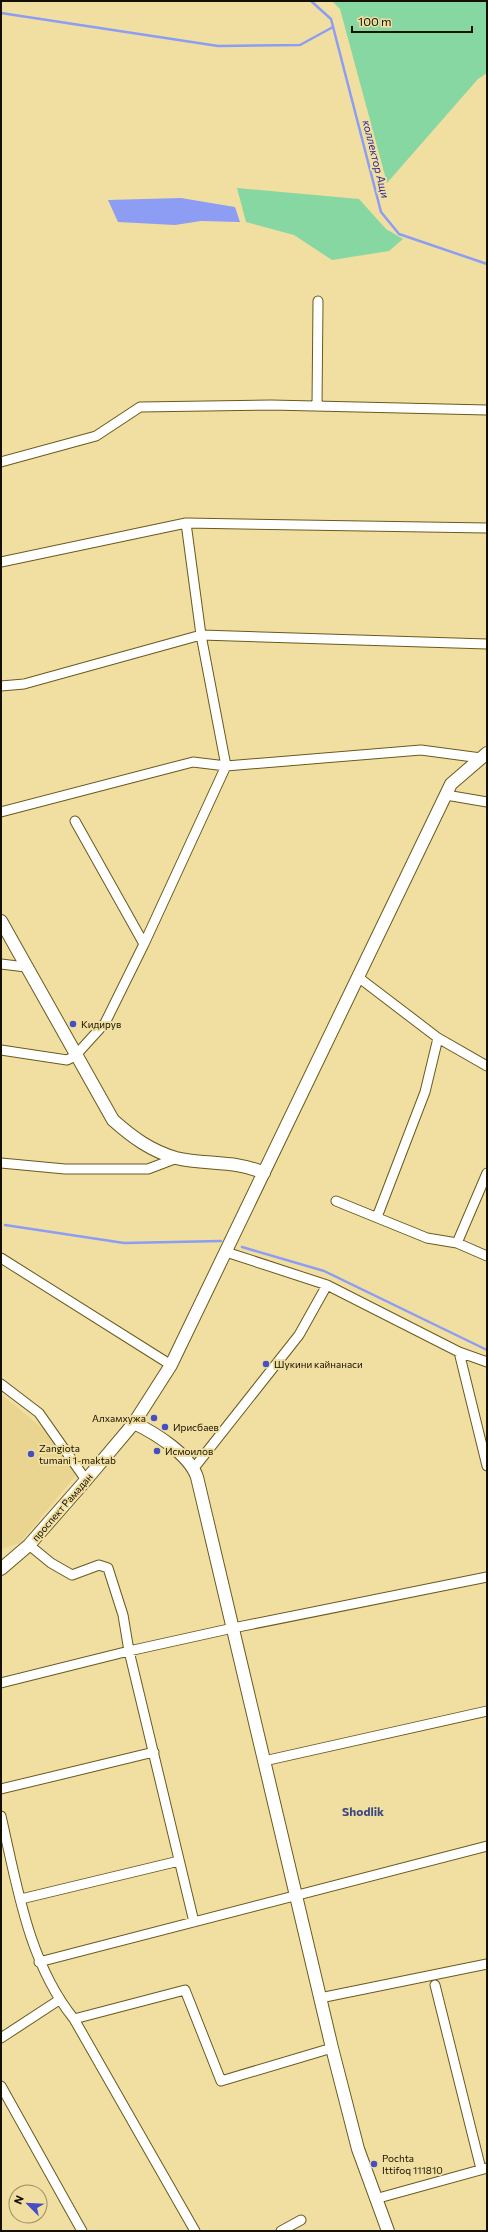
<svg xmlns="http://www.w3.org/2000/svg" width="488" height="2232" font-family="Commissioner,sans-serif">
<rect width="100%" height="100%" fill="#f0dfa1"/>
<path fill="#e9d58f" d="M1,1394L47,1432L76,1475L20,1543L1,1549Z"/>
<path fill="#87d7a2" d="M332,1H487V73L478,79L387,183L340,9Z
M237,188L359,199L386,229L403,239L389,251L332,260L294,235L246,222Z"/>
<path fill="#8c9df3" d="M181,198L235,207L240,222L201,221L175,225L118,222L108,200Z"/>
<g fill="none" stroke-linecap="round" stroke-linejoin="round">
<path stroke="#8c9df3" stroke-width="2.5" d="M311,1L331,19L381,212L399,234L487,264
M1,13L218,46L300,45L333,27
M5,1225L124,1243L221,1241
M242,1247L324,1271L487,1350"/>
<g stroke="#6a5a1e" stroke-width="11">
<path id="street" d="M317,406L318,301
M1,462L96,436L140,407L271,405L487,410
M1,562L186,523L487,528
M1,686L24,684L201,635L487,644
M446,795L487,802
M1,812L193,762L226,766L421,750L481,758
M75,821L144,944
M1,964L26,967
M358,977L438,1038L487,1066
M1,1050L67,1060L75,1056L105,1023L144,944L226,766L201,635L186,523
M1,1163L65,1169H148L177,1158
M336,1201L427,1238L457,1243L487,1256
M377,1217L425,1092L438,1038
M457,1243L487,1173
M226,1252L327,1285L459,1352L487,1362
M1,1258L171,1365
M459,1352L487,1466
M1,1384L39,1413L86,1480
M194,1468L299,1335L327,1285
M29,1545L51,1563L72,1575L99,1565L108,1568L123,1615L129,1651L194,1922
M1,1683L129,1651L233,1628L487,1577
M264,1761L487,1711
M1,1789L154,1752
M1,1816C17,1885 28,1962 74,2019L195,2231
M21,1899L179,1861
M39,1962L487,1846
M435,1985L481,2169
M320,1998L487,1964
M74,2019L185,1990L221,2081L332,2048
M1,2038L59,2000
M1,2086L82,2231
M375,2199L487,2168
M281,2231L301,2220"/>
</g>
<g stroke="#6a5a1e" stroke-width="14">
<path id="secondary" d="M1,921L113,1120C132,1137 151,1151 176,1158C205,1165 236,1160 264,1173
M134,1423C155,1433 189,1454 197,1477L332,2048L358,2149L388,2231
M1,1569L29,1545L86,1480L134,1423L171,1365L451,784L487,753"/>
</g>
<use href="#street" stroke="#fff" stroke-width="9"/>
<use href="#secondary" stroke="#fff" stroke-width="12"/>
</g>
<g fill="#454ec3" stroke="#f0dfa1" stroke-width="1.5">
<circle cx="73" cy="1024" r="4"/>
<circle cx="266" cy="1364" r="4"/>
<circle cx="154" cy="1418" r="4"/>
<circle cx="165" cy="1427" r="4"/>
<circle cx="157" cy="1451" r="4"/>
<circle cx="31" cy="1454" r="4"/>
<circle cx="374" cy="2164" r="4"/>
</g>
<g text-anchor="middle" stroke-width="4" stroke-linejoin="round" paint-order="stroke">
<g font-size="10" fill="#150f00" stroke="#f0dfa1" text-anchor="start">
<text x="81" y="1028">Кидирув</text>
<text x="274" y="1368">Шукини кайнанаси</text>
<text x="146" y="1422" text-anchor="end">Алхамхужа</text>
<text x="173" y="1431">Ирисбаев</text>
<text x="39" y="1452">Zangiota<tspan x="39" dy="12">tumani 1-maktab</tspan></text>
<text x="165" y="1455">Исмоилов</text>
<text x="382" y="2162">Pochta<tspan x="382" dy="12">Ittifoq 111810</tspan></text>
</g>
<g font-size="10" fill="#150f00" stroke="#f0dfa1">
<text transform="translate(62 1507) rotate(-49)" y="4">проспект Рамадан</text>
</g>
<g font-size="11" font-style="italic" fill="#2a239f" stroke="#f0dfa1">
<text transform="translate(376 159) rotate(76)" y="4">коллектор Ащи</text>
</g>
<g font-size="12" font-weight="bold" fill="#3d4783" stroke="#f0dfa1">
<text x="363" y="1816">Shodlik</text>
</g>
</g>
<rect width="488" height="2232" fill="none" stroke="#150f00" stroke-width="4"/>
<g transform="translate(28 2204) rotate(294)"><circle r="19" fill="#f0dfa1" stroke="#988c61"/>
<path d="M0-3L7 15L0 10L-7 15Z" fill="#454ec3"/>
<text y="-6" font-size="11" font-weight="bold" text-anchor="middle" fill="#150f00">N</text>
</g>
<path d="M352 26v6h120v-6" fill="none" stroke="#150f00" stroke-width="2"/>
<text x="358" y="26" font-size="12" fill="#150f00" stroke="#f0dfa1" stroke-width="3" paint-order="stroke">100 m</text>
</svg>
